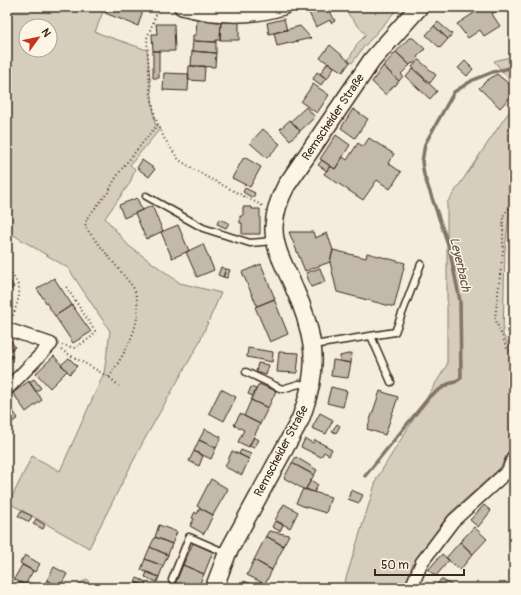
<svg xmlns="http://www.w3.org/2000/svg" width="521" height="595" font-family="Pangolin,sans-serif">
<rect width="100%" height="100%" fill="#f4eddd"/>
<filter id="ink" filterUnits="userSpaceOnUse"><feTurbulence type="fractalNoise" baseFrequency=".025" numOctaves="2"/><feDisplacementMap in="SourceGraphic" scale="8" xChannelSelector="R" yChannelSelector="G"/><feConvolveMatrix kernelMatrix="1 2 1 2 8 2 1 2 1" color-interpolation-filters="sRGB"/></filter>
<g filter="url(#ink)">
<path fill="#d6cdbd" stroke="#887c6e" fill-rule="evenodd" d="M7,7H52L56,10L58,7H105L95,32L147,50L155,124L160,129L130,165L135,169L130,183L105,218L129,246L180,283L221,293L198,345L143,442L89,548L9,503L32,456L60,471L104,373L110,331L68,268L7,231ZM26,26H50V50H26Z
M342,7H385L388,11L392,7H399L363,48L352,63L348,61L357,44L366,35Z
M514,56V86L494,61Z
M514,107V209L509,215L505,250L503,335L514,352V433L512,445L500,468L450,513L415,560L405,588H343L377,478L447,365V203L506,116Z
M87,579L92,588H73Z"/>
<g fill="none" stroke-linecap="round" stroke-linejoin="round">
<path stroke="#817466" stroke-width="3.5" d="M365,476L430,396L448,384L455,382L461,378L460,301L449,247L424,175L422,162L425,144L454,92L473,80L493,72L514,67"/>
</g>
<path fill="#c3b9aa" stroke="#3b2a1e" d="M108,7H136L143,10L138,26L105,13Z
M315,7H328L335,21L331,23L330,20L316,27L308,11Z
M476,7H496L498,10L492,14L500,26L484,36L480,30L468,38L457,24L474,13L472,10Z
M284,19L287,30L269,34L267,23Z
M197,20L221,21L220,40H216V42L193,41V35H196Z
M221,21L239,22V40H220Z
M438,22L452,34L448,39L434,26Z
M156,24H174L175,51H153L152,34H157Z
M300,26L311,38L277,46L274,33Z
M434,26L448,39L440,48L426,35Z
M409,38H413L425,49L417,57L418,59L413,64L412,63L410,65L396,52Z
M193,41L216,42V53L192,51Z
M330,45L350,62L343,72L320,58Z
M153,51H159V78H153Z
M192,51L216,53L215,67L191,66Z
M396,52L410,65L401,74L403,76L399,81L383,66Z
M419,60L436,75L430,83L412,67Z
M465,61L473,69L467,76L458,68Z
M328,62L334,67L327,79L320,74Z
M189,66H205L204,81L188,80Z
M383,66L399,81L395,86L394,85L386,95L372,82Z
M413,69L437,91L430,99L406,77Z
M317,72L326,78L321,85L313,79Z
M164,73L189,74L188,91L163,90Z
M497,74L514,88V93L500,108L479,88L486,81Z
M313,84L329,95L317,113L301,102Z
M306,107L315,117L300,131L291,121Z
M353,109L368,119L355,138L341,128Z
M290,120L300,131L290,140L280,129Z
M263,129L280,144L267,158L250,143Z
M336,135L350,145L335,169L320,159Z
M369,138L394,154L388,163L401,172L390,189L377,180L363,200L324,174L330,166L335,169L343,157L347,160L358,143L363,147Z
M244,157L261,167L250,187L232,178Z
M142,160L155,169L149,177L137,168Z
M322,160L330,166L327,171L318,165Z
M245,188L255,193L253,198L243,192Z
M137,198L142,210L124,218L119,205Z
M152,206L163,231L146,239L135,213Z
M243,207H252V209H260V234H242V223H240V216H243Z
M219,219L229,223L226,228L217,224Z
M178,225L189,251L172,258L161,232Z
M289,232H313L315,238L327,233L333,250L330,262L305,271Z
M203,244L214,270L197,277L186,252Z
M333,250L366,258L367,253L405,263L394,307L337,292L330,262Z
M261,264L275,299L257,306L242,272Z
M221,267L226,269L223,277L218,275Z
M320,268L325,282L311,287L306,273Z
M226,269L230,270L227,278L223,277Z
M7,276L14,287L7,292Z
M54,278L72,305L55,316L37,289Z
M274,299L288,334L270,342L255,307Z
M72,305L91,332L73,343L55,316Z
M510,321L514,322V333L508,332Z
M9,338L15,347L11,350L7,344V340Z
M248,348L273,352L272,362L247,357Z
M7,349L13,357L7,361Z
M279,352L299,353L297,373L277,372Z
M352,353L351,363L340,361V356Z
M54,356L67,371L50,388L36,373Z
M69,358L77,366L70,374L61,365Z
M333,360L351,363L348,378L331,376Z
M258,363L269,365L266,375L256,372Z
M34,379L41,388L36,392L29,382Z
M29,381L42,400L26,412L13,393Z
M259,384L276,391L268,408L251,400Z
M251,387L256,389L253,396L248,394Z
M331,387L347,391L343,407L327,403Z
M221,389L236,397L224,421L209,413Z
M380,391L398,397L385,435L367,429Z
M251,400L268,408L260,424L244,416Z
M7,403L18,418L7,426Z
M320,413L333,420L326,434L312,428Z
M240,414L260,424L249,447L238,442L244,430L234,425Z
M337,424L340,426L336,433L332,431Z
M205,429L221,437L216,448L199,440Z
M254,437L259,440L254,448L249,446Z
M305,439L313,443L315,440L332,449L329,455L324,452L321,457L301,447Z
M199,440L216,448L211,459L194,451Z
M241,450L251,454L249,459L239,454Z
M194,451L203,456L199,466L189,461Z
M232,451L249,459L242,475L225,467Z
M296,457L317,470L314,475L292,463Z
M292,463L314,475L305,490L284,478Z
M211,479L228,489L213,515L197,506Z
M311,480L318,485L314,492L306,489Z
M303,489L331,497L326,513L303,506L296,503Z
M351,490L363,495L359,503L348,499Z
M514,495V504L510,503Z
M284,504L298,512L290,528L275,520Z
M484,505L491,511L478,527L470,520Z
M200,508L213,515L204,534L190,526L194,519L192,518L195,512L197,514Z
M21,511L32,516L29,522L18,516Z
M36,519L45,525L43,529L33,524Z
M275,521L283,525L280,531L272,527Z
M159,525L177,532L172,544L155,537Z
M474,527L487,539L473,554L460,542Z
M269,531L289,535L283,546L266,536Z
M266,536L284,546L272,570L254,560Z
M155,537L172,544L168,555L150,547Z
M7,539L11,541L9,546L7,545Z
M460,542L473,554L460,570L446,558Z
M193,543L213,552L204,574L183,565Z
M150,547L168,555L163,566L145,559Z
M442,554L449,560L436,576L428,570Z
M25,555L40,564L35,572L20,563Z
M145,559L163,566L159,577L141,570Z
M254,560L272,570L265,584L247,575Z
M22,565L33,571L25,585L14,579Z
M183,565L204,574L198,588H177L174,587Z
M54,567L67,574L60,587L47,580Z
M147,572L159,577L157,582L145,577Z
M137,578L146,582L145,586L135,582Z
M441,579L456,588H435Z
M47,580L60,587L59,588H43Z
M244,581L259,587V588H247L242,586Z
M20,582L28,586L27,588H22L18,585Z
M30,583L35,586L34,588H27Z
M137,583L145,586L149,588H136Z"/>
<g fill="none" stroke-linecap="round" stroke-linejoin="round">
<g stroke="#3b2a1e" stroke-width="9">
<path id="service" d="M146,196L203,228L250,243L273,241
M371,336L391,382
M314,345L395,332L421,264
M246,372L282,389L299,384L310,385
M172,580L189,537L226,553"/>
</g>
<g stroke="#3b2a1e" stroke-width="15">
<path id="minor" d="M7,329L51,344L7,389
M411,588L422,562L453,521L508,471L514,456"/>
</g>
<g stroke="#3b2a1e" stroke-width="18">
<path id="tertiary" d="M182,7C214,16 251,17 283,7"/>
</g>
<g stroke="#3b2a1e" stroke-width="20">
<path id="secondary" d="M214,588L227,554L300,420C309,396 316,371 312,345C309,326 303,307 295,290C287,270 273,249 274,226C275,211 279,199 286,186L372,60L419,7"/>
</g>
<path stroke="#3b2a1e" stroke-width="2" stroke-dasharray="1 3" stroke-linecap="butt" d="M159,7L147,38L150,90L155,117L164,138L179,160L205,176L263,206
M514,202L503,216V250L495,319L507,348L514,353
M7,267C24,292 21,290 12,319
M62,345L75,348L93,336L95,331L65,285
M61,350L109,377L119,386
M109,377C126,351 147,319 133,287L85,227L87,218L109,191L114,181L123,167L158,124"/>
<use href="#service" stroke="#fcf5e5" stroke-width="6"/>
<use href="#minor" stroke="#fcf5e5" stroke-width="12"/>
<use href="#tertiary" stroke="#fcf5e5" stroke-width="15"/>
<use href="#secondary" stroke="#fcf5e5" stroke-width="17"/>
</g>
</g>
<g text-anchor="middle" stroke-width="3" stroke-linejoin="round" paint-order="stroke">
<g font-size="12" fill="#3b2a1e" stroke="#fcf5e5">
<text transform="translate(333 117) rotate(-56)" y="4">Remscheider Straße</text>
<text transform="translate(281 451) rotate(-62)" y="4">Remscheider Straße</text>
</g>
<g font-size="13" font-style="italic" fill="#645548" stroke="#fcf5e5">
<text transform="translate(461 264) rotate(77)" y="5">Leyerbach</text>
</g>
</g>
<rect width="521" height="595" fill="none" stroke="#fcf5e5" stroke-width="24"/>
<rect x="12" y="12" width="497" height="571" fill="none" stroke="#3b2a1e" stroke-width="1.5" filter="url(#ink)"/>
<g transform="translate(38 38) rotate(57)"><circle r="19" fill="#fcf5e5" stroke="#afa495"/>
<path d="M0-3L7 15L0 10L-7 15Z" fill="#c8321e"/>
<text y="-6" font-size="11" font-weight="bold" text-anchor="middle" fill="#3b2a1e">N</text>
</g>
<path d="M375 569v6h89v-6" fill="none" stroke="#3b2a1e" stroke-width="2"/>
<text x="381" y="569" font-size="12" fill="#3b2a1e" stroke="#fcf5e5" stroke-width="3" paint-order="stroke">50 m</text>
</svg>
